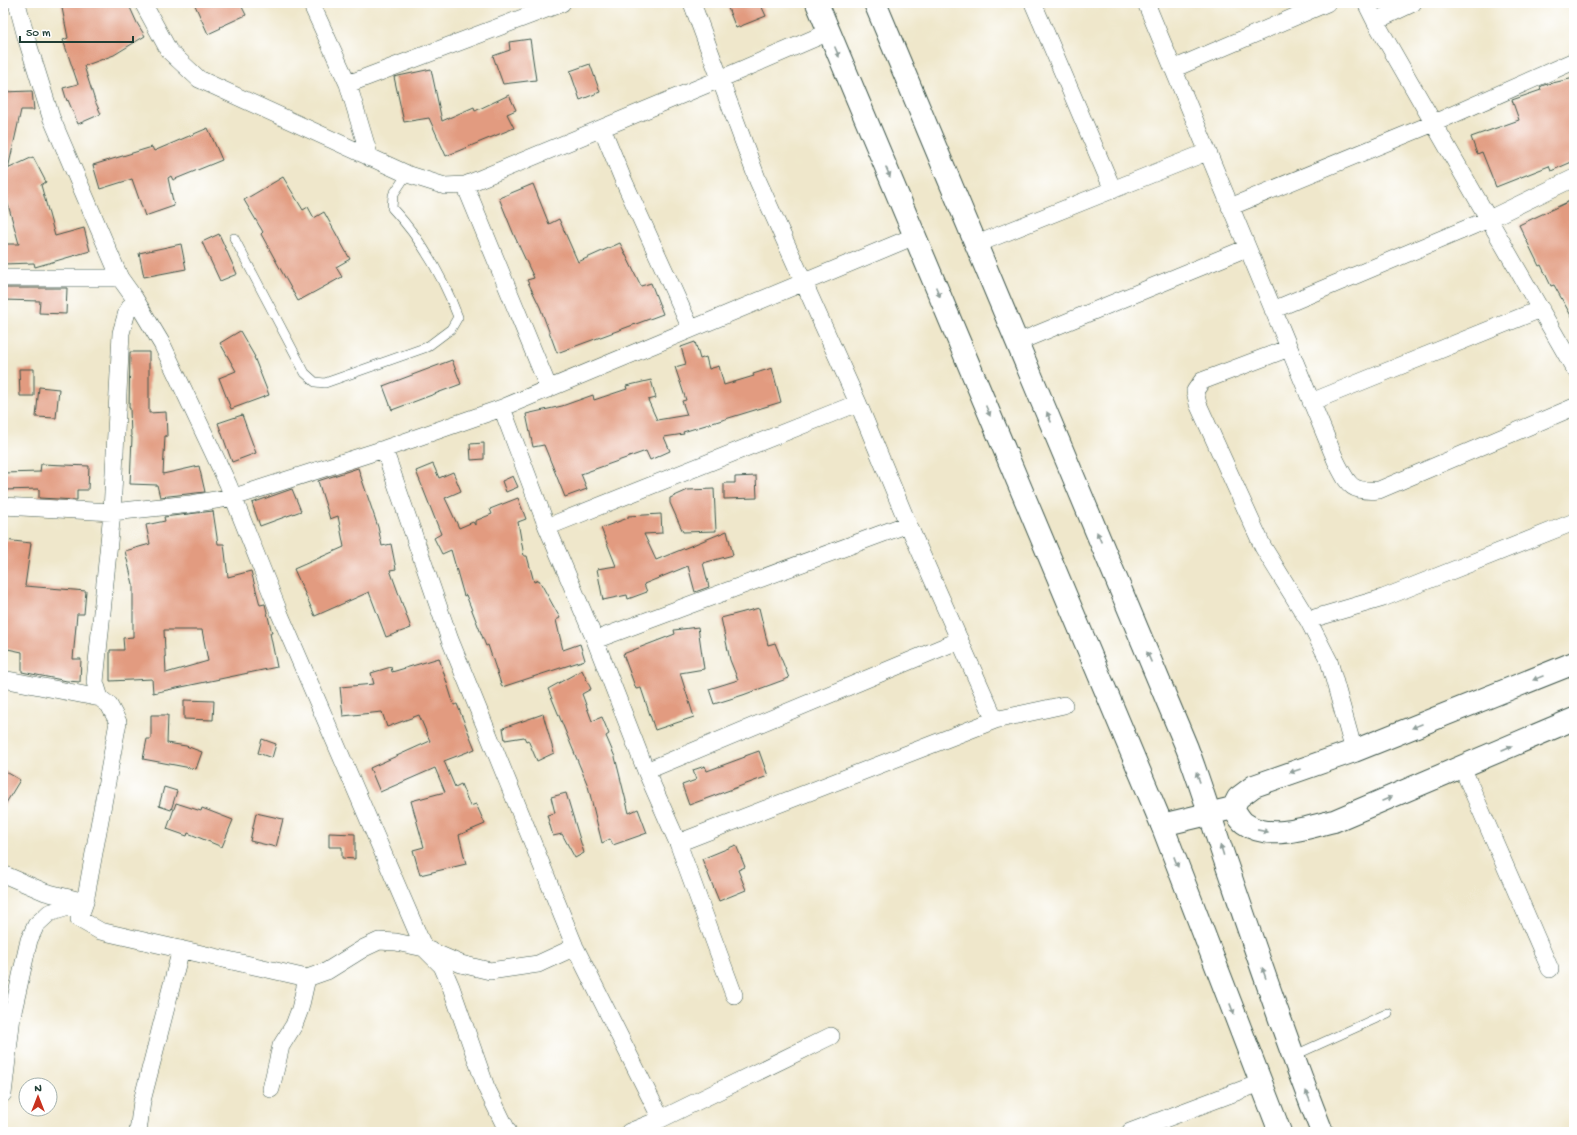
<svg xmlns="http://www.w3.org/2000/svg" width="1577" height="1135" font-family="'Gochi Hand',sans-serif">
<rect width="100%" height="100%" fill="#fff"/>
<filter id="ink" filterUnits="userSpaceOnUse"><feTurbulence type="fractalNoise" baseFrequency=".025" numOctaves="2"/><feDisplacementMap in="SourceGraphic" scale="8" xChannelSelector="R" yChannelSelector="G"/><feConvolveMatrix kernelMatrix="1 2 1 2 8 2 1 2 1" color-interpolation-filters="sRGB"/></filter>
<filter id="wash" filterUnits="userSpaceOnUse"><feTurbulence type="fractalNoise" baseFrequency=".012" numOctaves="4" result="noise"/><feDisplacementMap in="SourceGraphic" scale="16" xChannelSelector="R" yChannelSelector="G"/><feGaussianBlur stdDeviation="0.9" result="paint"/><feColorMatrix in="noise" values="0 0 0 0 0 0 0 0 0 0 0 0 0 0 0 0 0 1.4 0 .05"/><feComposite in="paint" operator="in"/></filter>
<g filter="url(#wash)">
<rect width="100%" height="100%" fill="#efe7cb"/>
<g id="blocks">
<path fill="#e29b80" fill-rule="evenodd" d="M61,3H128L137,23L145,36L114,55L84,66L95,101L101,114L78,124L68,100L67,101L63,88L78,84L63,40L68,38Z
M194,3H240L246,15L220,27L221,28L208,34Z
M726,3H760L766,16L736,28Z
M530,39L536,80L503,84L493,56L510,50L509,42Z
M590,64L600,92L580,100L570,71Z
M431,69L442,121L474,107L475,111L509,95L516,110L507,114L514,128L446,156L429,118L404,122L394,77Z
M1574,78V161L1551,171L1549,166L1496,187L1482,152L1477,154L1471,137L1519,120L1512,100L1541,90L1540,87L1544,85Z
M32,91L34,110H21L8,169L3,168V92Z
M208,128L222,160L173,180L171,176L168,178L174,206L145,216L132,179L100,189L93,165L152,147L154,151Z
M33,157L46,182L41,185L55,236L84,228L90,251L35,267L34,263L3,264V244H19L7,201L3,203V171Z
M283,177L303,210L308,207L314,218L324,212L350,259L336,267L342,277L298,301L261,234L263,232L244,200Z
M533,184L549,224L559,219L578,262L620,243L641,286L651,283L663,314L557,353L540,307L527,280L534,278L514,235L499,198Z
M1574,199V321L1554,285L1551,286L1541,265L1539,266L1519,225Z
M219,234L237,274L220,281L202,242Z
M181,244L186,269L144,277L139,253Z
M3,288H67L66,314L39,313L40,301L3,300Z
M240,331L255,357H254L269,395L231,409L219,378L236,371L220,343Z
M695,342L700,359L706,357L709,369L719,366L724,385L754,376L753,374L772,368L781,402L683,432L684,434L664,437L670,451L650,460L646,451L581,474L587,489L565,497L544,445L533,447L526,414L562,406L593,395L594,400L627,389L626,386L651,380L656,398L648,400L657,420L687,415L682,401L686,400L675,367L686,364L681,347Z
M130,352H149V413L166,412L167,436H165L163,474L199,466L205,492L160,497L157,485L130,484L132,437H131L130,408H129Z
M452,360L461,384L392,410L383,386Z
M19,369H34V396H20Z
M39,387L59,389L56,418L36,417Z
M242,415L256,453L232,462L218,423Z
M484,443V459L471,460L470,444Z
M41,464L89,466L88,490H77V500L39,498V489L3,490V473L40,472Z
M433,464L439,478L453,472L461,491L445,498L459,528L473,522L475,525V521L492,514L490,509L518,498L526,519L518,522L524,556H527L534,582L539,580L560,618L556,620L563,650L580,644L585,660L502,687L488,645L486,646L466,595L464,596L451,550L442,554L434,538L441,534L416,471Z
M358,468L378,527L382,546L391,544L396,569L390,570L411,628L386,637L369,592L315,616L294,569L344,547L338,516L330,519L318,481Z
M513,476L518,487L506,492L502,481Z
M756,476L757,498L724,499V483H735V477Z
M292,489L301,511L260,526L252,503Z
M714,489L716,531L683,532L670,503V498L688,490Z
M213,511L218,544H224L228,577L251,571L260,605L265,604L272,633H270L277,667L153,693L152,679L110,681V650H124L123,638L133,637V584L125,551L150,544L146,525L165,521L164,517ZM164,630H202L208,661L166,673Z
M661,514L662,533L644,534L656,560L727,531L733,555L703,563L709,587L695,592L688,566L644,584L647,592L628,599L627,595L603,600L597,569L616,566L601,528L628,518V516Z
M4,540L31,543L25,586L86,591L84,614H77L73,659H81L80,682L67,681L22,672V652L3,648Z
M759,608L768,645L775,643L789,678L743,695L714,704L709,689L738,680L730,660L721,618Z
M698,627L704,669L680,673L694,717L655,730L641,688L636,689L623,654L675,634L674,630Z
M439,658L454,705L457,704L475,749L444,761L455,787L461,784L470,806L476,804L485,824L459,835L466,864L420,875L413,850L424,847L411,801L445,792L435,768L380,792L370,768L430,741L419,715L387,727L382,712L343,716L340,687L374,684L371,673L391,667L392,672Z
M582,670L591,689L582,694L592,721L602,717L609,734L606,736L615,757L629,813L638,809L647,833L613,845L610,839L602,843L588,786L548,689Z
M184,700L214,701L213,720L184,719Z
M543,714L554,753L537,761L528,740L526,741L524,737L505,740L503,728Z
M151,715H168L167,743L186,746L202,752L196,769L143,759L147,739H151Z
M262,739L276,744L272,758L258,753Z
M759,751L768,776L689,805L682,785L696,780L693,770L705,766L707,771L745,757V756Z
M3,770L20,780L3,808Z
M164,787L177,791L171,810L159,806Z
M566,793L584,853L575,858L562,834L553,836L547,815L555,813L551,797Z
M176,803L201,811L202,808L233,820L222,847L188,833L187,836L167,829Z
M256,813L283,819L276,847L250,841Z
M329,833L355,834V859L342,858V847H329Z
M736,845L745,867L738,870L746,890L719,901L702,859Z"/>
</g>
</g>
<g filter="url(#ink)">
<use href="#blocks" fill-opacity="0" stroke="#3e564b" stroke-width="1"/>
<g fill="none" stroke-linecap="round" stroke-linejoin="round">
<g stroke="#3e564b" stroke-width="10">
<path id="service" d="M234,238L305,373L315,382L325,383L427,347L451,329L458,317C443,277 421,239 392,208L393,195L407,174
M1293,1056L1388,1013"/>
</g>
<g stroke="#3e564b" stroke-width="18">
<path id="minor" d="M17,3L26,37L51,117L120,278L135,299L162,344L228,484L279,612L424,948L442,966L451,987L486,1087L508,1132
M143,3L169,51L199,79L407,174L445,186L465,185L720,79L829,32
M311,3L348,84L370,158
M692,3L758,181L858,403L908,524L995,720
M1033,3L1113,190
M1146,3L1336,461C1348,484 1350,493 1379,490L1574,407
M1366,3L1375,21L1574,368
M1375,21L1413,3
M1173,69L1327,3
M348,84L562,3
M602,128L622,177L691,329
M465,185L549,389
M1230,207L1434,123L1574,61
M977,244L1207,152
M3,278H120
M135,299L127,312L121,333L112,512L95,682L100,698L109,705L118,722L85,902L79,919L100,931L307,978L327,971L364,948L379,941L396,942L424,948L461,964L490,971L538,964L575,947
M1273,310L1489,219L1574,178
M1018,342L1247,248
M1289,348L1202,381L1195,391L1198,404L1263,547L1308,620L1329,661L1354,751
M1311,402L1541,309
M502,408L547,527L595,640L646,771L678,843L734,995
M384,449L450,640L575,947L661,1119
M3,506L112,512L191,504L234,497L384,449L502,408L915,236
M547,527L858,403
M1308,620L1383,598L1574,522
M595,640L908,524
M3,679L100,698
M1462,767L1550,969
M646,771L960,640
M678,843L995,720L1064,705
M3,874L45,892L85,902
M271,1089L281,1046L294,1025L300,1009L307,978
M3,1094L12,1016L29,940L36,925L49,913L85,902
M138,1132L142,1101L181,949
M629,1132L661,1119L831,1036
M1130,1132L1260,1083"/>
</g>
<g stroke="#3e564b" stroke-width="24">
<path id="tertiary" d="M1233,808C1236,813 1240,820 1244,823C1269,842 1307,827 1334,821L1574,719
M1162,825L1233,808L1238,798L1254,786L1354,751L1574,663"/>
</g>
<g stroke="#3e564b" stroke-width="24">
<path id="secondary" d="M817,3L1162,825L1280,1132
M875,3L1187,748C1202,788 1214,829 1228,869C1258,957 1288,1046 1322,1132"/>
</g>
<use href="#service" stroke="#fff" stroke-width="9"/>
<use href="#minor" stroke="#fff" stroke-width="17"/>
<use href="#tertiary" stroke="#fff" stroke-width="22"/>
<use href="#secondary" stroke="#fff" stroke-width="22"/>
</g>
<defs><path id="oneway-solid" d="M-6-.8H1V-3.2L6.5 0L1 3.2V.8H-6Z"/></defs>
<g fill="#8f9e9a">
<use href="#oneway-solid" transform="translate(837 52) rotate(67)"/>
<use href="#oneway-solid" transform="translate(888 172) rotate(67)"/>
<use href="#oneway-solid" transform="translate(938 292) rotate(67)"/>
<use href="#oneway-solid" transform="translate(988 411) rotate(67)"/>
<use href="#oneway-solid" transform="translate(1049 417) rotate(-113)"/>
<use href="#oneway-solid" transform="translate(1099 537) rotate(-113)"/>
<use href="#oneway-solid" transform="translate(1149 657) rotate(-113)"/>
<use href="#oneway-solid" transform="translate(1538 678) rotate(158)"/>
<use href="#oneway-solid" transform="translate(1417 726) rotate(158)"/>
<use href="#oneway-solid" transform="translate(1507 748) rotate(-23)"/>
<use href="#oneway-solid" transform="translate(1295 771) rotate(161)"/>
<use href="#oneway-solid" transform="translate(1198 777) rotate(-110)"/>
<use href="#oneway-solid" transform="translate(1387 799) rotate(-23)"/>
<use href="#oneway-solid" transform="translate(1263 831) rotate(11)"/>
<use href="#oneway-solid" transform="translate(1222 850) rotate(-107)"/>
<use href="#oneway-solid" transform="translate(1176 862) rotate(69)"/>
<use href="#oneway-solid" transform="translate(1264 973) rotate(-109)"/>
<use href="#oneway-solid" transform="translate(1232 1009) rotate(69)"/>
<use href="#oneway-solid" transform="translate(1308 1096) rotate(-112)"/>
</g>
</g>
<rect width="1577" height="1135" fill="none" stroke="#fff" stroke-width="16"/>
<g transform="translate(38 1097)"><circle r="19" fill="#ffffff" stroke="#a5b1ae"/>
<path d="M0-3L7 15L0 10L-7 15Z" fill="#c8321e"/>
<text y="-6" font-size="11" font-weight="bold" text-anchor="middle" fill="#1f3d34">N</text>
</g>
<path d="M20 36v6h113v-6" fill="none" stroke="#1f3d34" stroke-width="2"/>
<text x="26" y="36" font-size="12" fill="#1f3d34" stroke="#ffffff" stroke-width="3" paint-order="stroke">50 m</text>
</svg>
